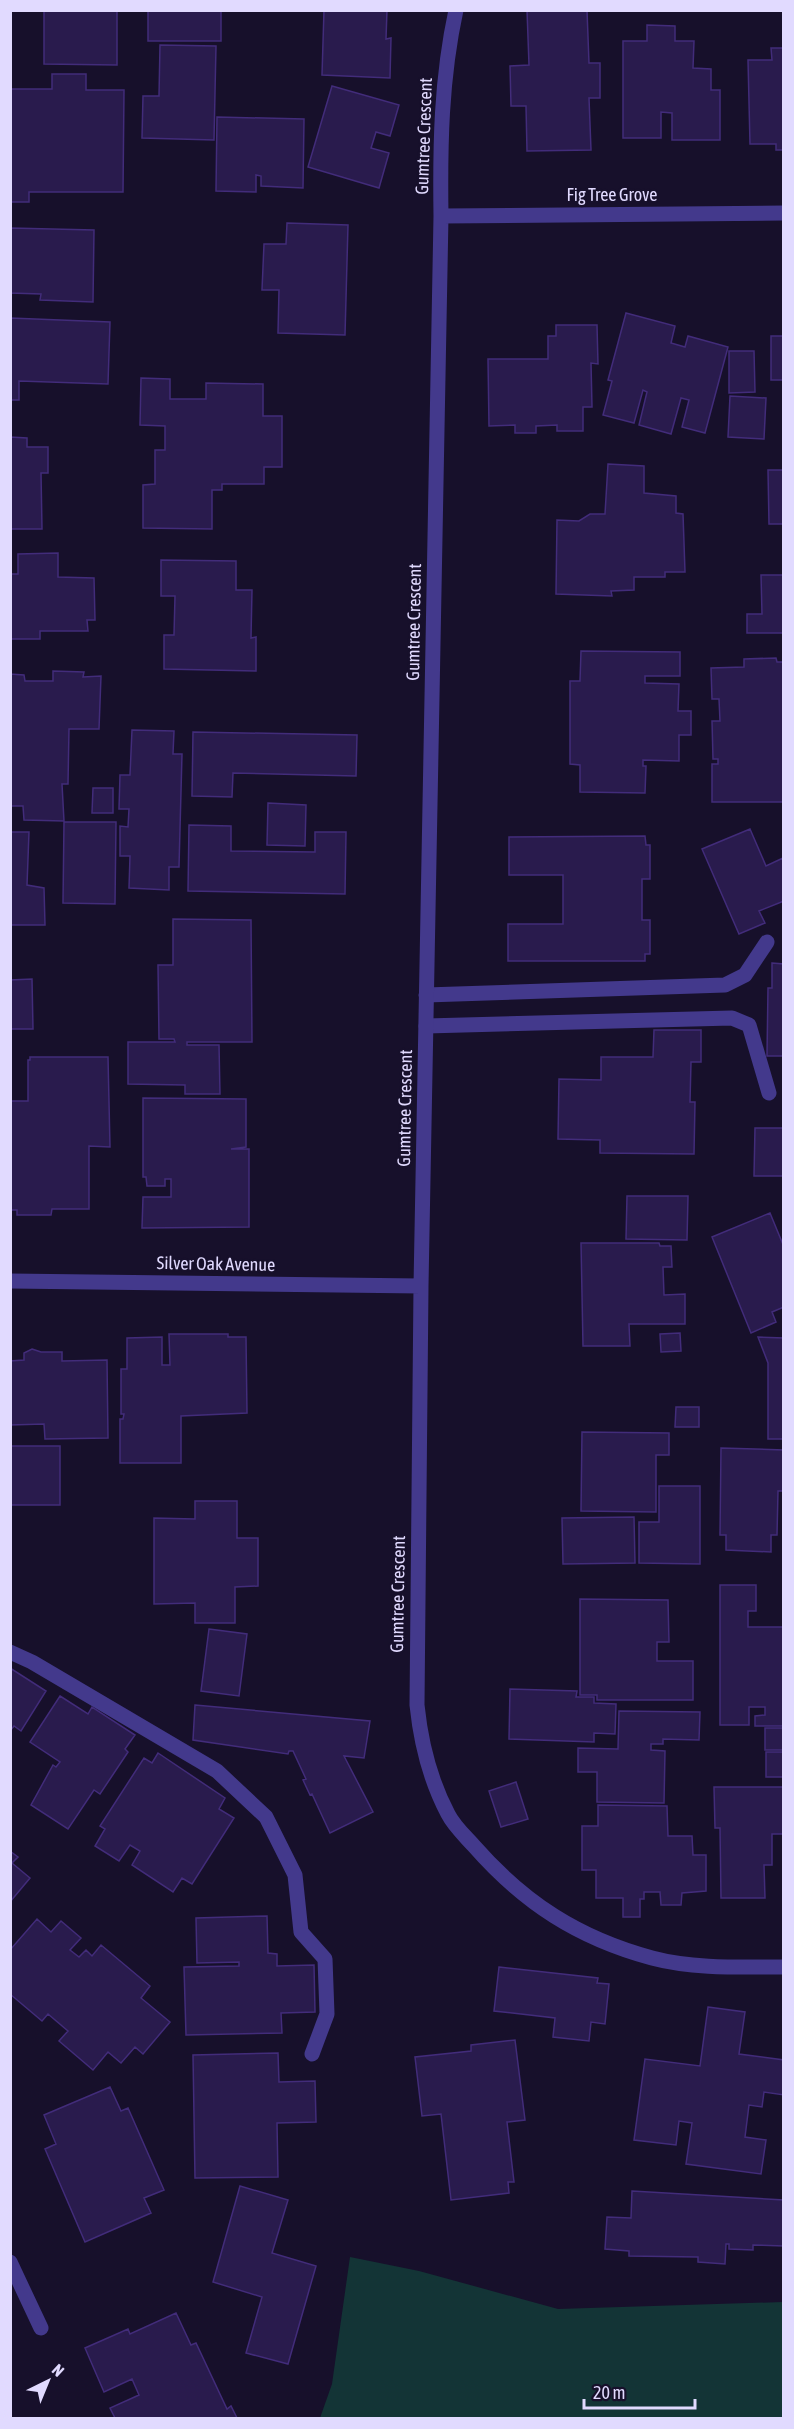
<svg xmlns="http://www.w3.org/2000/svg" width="794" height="2429" font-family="'Asap Condensed',sans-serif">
<rect width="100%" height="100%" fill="#17102b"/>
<path fill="#133436" d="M350,2257L419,2271L558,2309L783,2302V2418H320L332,2384Z"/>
<path fill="#291b4d" stroke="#422c7a" stroke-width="1.5" d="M44,10H117V65L44,64Z
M148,10H221V41H148Z
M324,10H387L386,39L391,38L390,78L322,75Z
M527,10H587L589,63H600V98H589L591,150L527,151L526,106H511L510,66L529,65Z
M647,25L675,26V41H694L693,68L711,69V90H720V140H672V113L661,112V138H623V41H647Z
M160,45L216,46L214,140L142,138L143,96H159Z
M771,48H784V150H776V144H750L748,60H772Z
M52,74H86V90H124L123,192H29V202H10V89H52Z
M332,86L399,105L390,136L376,132L371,148L389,153L379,188L308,167Z
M217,117L304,119L303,188L261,186V176L256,175V192L216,191Z
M287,223L348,225L345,335L278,333L279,290H262L264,244H286Z
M10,228L94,230L93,302L40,300L41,294L10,293Z
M626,313L675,326L671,343L685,347L688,336L728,347L705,433L682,427L689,400L681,398L671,434L639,425L647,392L643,390L634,423L603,415L612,381L608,380Z
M10,318L110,322L108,384L19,381V400H10Z
M556,325H597L598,364L591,363L592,407H583V431H557V425L536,426V433H515V425L489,426L488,359H548V336H556Z
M771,336H784V380H771Z
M729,351H754L755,392L729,393Z
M141,378L170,379V399H206V383L263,384V416H282V467H264V484H222V490H212V529L143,528V485L155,484V450H165V426L140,425Z
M730,396L766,398L764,439L728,437Z
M10,437L27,438V447H48V473H41L42,529H10Z
M608,464L644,466V493L676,496V513L683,514L685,572H665V577H634V590L611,591L612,596L556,594L557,520L579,521L590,514H605Z
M768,470H784V524H769Z
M58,553V577L94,578L95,620H87L88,631H40V639H10V574H18V554Z
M161,560L236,561V590H252L251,638L256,637V671L164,669V635H174L175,596H161Z
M761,575H784V633H747V614H762Z
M581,651L680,652V676H645V683L679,684L678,711H691V735H679V761L643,760V766H646L645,793L580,792V765L570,764V681H580Z
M776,658L777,662H784V802H712V764H718V759H713L712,721H720L719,699H712L711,668L744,667V659Z
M53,671L84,672L83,677L101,676L99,729H69L68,784H62L64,821L24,820L23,806H10V674L24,675L25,681H53Z
M132,730L174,731L173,754H182L179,867H169V890L129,888L130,856H120V826L128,827L129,809H119L120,775H130Z
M193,732L357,735L356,776L233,773L232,797L192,796Z
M93,788H113V813H92Z
M268,803L306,805L305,846L267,845Z
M64,822H116L115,904L63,903Z
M189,825L231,826V851L315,852V832H346L345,894L188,891Z
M750,829L766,866L783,858L784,901L759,911L765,923L739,934L702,849Z
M10,832H29L27,885L44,888L45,925H10Z
M645,836L646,845H650V879H642V920H650V954H645V961H508V924H563V875H509V837Z
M173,919L251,920L252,1042H187V1045H219L220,1094H185V1085L128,1084V1042H175L174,1039H159L158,965H173Z
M772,963L784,964V1056H767L768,988H772Z
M32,979L33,1029H10V980Z
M654,1030H701V1062H691L690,1102H695L694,1154L600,1153V1140L558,1139L559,1079L601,1080V1057H653Z
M30,1057H108L110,1147L89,1146V1209H52L51,1215H17V1210H10V1101H28V1060H30Z
M143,1098L246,1099V1147L231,1149H249V1227L142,1228L143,1197H171V1179H165V1186H147L146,1177H143Z
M755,1128H784V1176H754Z
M627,1196H688L687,1240L626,1239Z
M770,1213L784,1247V1307L772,1312L776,1322L751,1333L712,1237Z
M581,1243H659L660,1246H671L672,1267H663L664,1295L685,1294V1324H629L630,1346H583Z
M680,1333L681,1351L661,1352L660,1334Z
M169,1334H228V1337H246L247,1413L181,1416V1463H120V1419H123L124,1414H121V1369H127V1338L162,1337V1365H170Z
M758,1337L784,1338V1439H768V1363Z
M32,1349L41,1352H62V1361L107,1360L108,1438L45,1439L44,1424L10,1425V1361L24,1360V1353Z
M676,1407H699V1427H675Z
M582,1432L669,1433V1455H656V1512L581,1511Z
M10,1446H60V1505H10Z
M721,1448L784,1450V1491H778L777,1535H771V1552L726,1550V1535H720Z
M659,1486H700V1564L639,1563V1522H659Z
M195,1501H237V1538H258V1586L235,1587V1623H195V1603L154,1604V1518L195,1519Z
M634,1517L635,1563L563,1564L562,1518Z
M720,1585H756V1611H748V1627H784V1726H755V1716L765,1715V1707H749V1725H720Z
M580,1599L668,1600L669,1642H657V1661H693V1700H597V1695H580Z
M209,1629L247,1634L239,1696L201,1691Z
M10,1668L46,1691L21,1731L14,1726L10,1731Z
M510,1689L577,1691L576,1697H594V1703L616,1704L615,1734L594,1733V1742L509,1739Z
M60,1696L88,1714L92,1707L135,1735L125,1749L128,1752L100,1794L94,1790L68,1829L31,1805L53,1765L56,1767L60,1762L30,1742Z
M195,1705L370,1721L364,1758L344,1756L373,1812L330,1833L312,1794L310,1795L303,1780L306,1779L293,1751H289L288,1754L193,1740Z
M619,1711L700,1712L699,1740L663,1739V1744H651V1750L665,1751L664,1803L597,1802V1772H578V1748L618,1749Z
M765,1728H784V1750H765Z
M766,1752H784V1777H766Z
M158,1753L225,1798L219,1809L234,1818L192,1884L182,1878L173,1892L132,1865L140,1851L130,1845L119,1861L95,1846L105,1829L100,1826L144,1758L152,1763Z
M516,1782L528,1819L501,1827L489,1791Z
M714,1787H784V1834H772V1865H764L765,1898H721L720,1828H715Z
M598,1805L667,1806L668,1836H692L693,1855H706V1891L682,1893L681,1905H661L660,1892H644V1899H640V1917H623V1898H596V1870H582V1826H598Z
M10,1851L18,1857L12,1863L30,1878L10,1902Z
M267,1916L268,1953L277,1954V1966L314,1965L315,2012L281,2013L282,2033L186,2035L184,1967L239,1966V1962L197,1963L196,1918Z
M37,1919L51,1932L61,1921L81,1938L70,1950L79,1957L86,1950L92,1956L101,1945L150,1986L141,1998L170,2022L143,2054L135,2047L121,2063L108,2052L93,2070L59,2041L68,2031L48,2014L42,2021L10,1994V1950Z
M499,1967L598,1978L597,1983L609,1984L605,2024L591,2022L589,2041L553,2037L555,2018L494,2011Z
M708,2007L745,2012L739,2054L784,2060V2095L764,2092L762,2107L749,2105L745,2137L766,2140L761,2174L686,2164L692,2123L679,2121L676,2145L634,2140L645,2059L700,2066Z
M515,2040L525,2120L507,2122L514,2182H508L509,2193L451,2200L441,2114L422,2116L415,2057L471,2051V2045Z
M278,2053L279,2082L315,2081L316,2122L277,2123L278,2177L195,2178L193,2055Z
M110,2087L121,2111L128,2108L164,2190L144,2198L151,2213L85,2242L45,2149L56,2144L44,2115Z
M240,2186L288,2200L272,2253L316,2266L288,2364L246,2353L262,2297L213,2282Z
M632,2191L784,2200V2246L753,2245V2250L729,2249V2244H726L725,2264L698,2262V2257L629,2256V2251L605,2249L607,2217L631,2218Z
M176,2313L191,2345L196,2343L227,2409L231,2406L237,2418H115L110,2408L139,2395L132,2379L104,2392L85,2348L128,2329L130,2334Z"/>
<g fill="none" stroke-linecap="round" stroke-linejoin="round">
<path stroke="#43398c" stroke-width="15" d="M426,995L725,985L745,975L767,942
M426,1026L732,1018L749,1025L769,1093"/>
<path stroke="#43398c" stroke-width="15" d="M456,10C441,79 440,146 441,216L421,1286L417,1705C421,1744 430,1780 448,1814C454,1826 465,1836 474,1846C524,1903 578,1938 652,1958C693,1969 741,1967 784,1967
M441,216L784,213
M10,1281L421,1286
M10,1652L32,1662L217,1771L266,1817L295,1875L301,1932L325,1959L327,2014L312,2054
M10,2262L41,2328"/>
</g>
<g text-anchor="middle" stroke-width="4.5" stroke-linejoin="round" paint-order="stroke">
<g font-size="18" fill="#e1daff" stroke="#17102b">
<text transform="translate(424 136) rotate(-88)" y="6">Gumtree Crescent</text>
<text x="612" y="201">Fig Tree Grove</text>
<text transform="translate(414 622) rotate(-89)" y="6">Gumtree Crescent</text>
<text transform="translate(405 1108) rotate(-89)" y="6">Gumtree Crescent</text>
<text transform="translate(216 1264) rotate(1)" y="6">Silver Oak Avenue</text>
<text transform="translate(398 1594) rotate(-89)" y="6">Gumtree Crescent</text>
</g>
</g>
<rect width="794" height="2429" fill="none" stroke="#e1daff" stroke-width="24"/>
<g transform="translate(48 2381) rotate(43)" stroke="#17102b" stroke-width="4.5" paint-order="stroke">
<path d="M0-4.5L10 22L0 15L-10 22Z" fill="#e1daff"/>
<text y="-9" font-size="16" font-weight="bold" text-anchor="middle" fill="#e1daff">N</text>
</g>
<path d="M584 2399v9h111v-9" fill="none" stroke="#e1daff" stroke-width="3"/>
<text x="593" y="2399" font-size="18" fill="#e1daff" stroke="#17102b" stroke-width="4.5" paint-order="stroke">20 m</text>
</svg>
